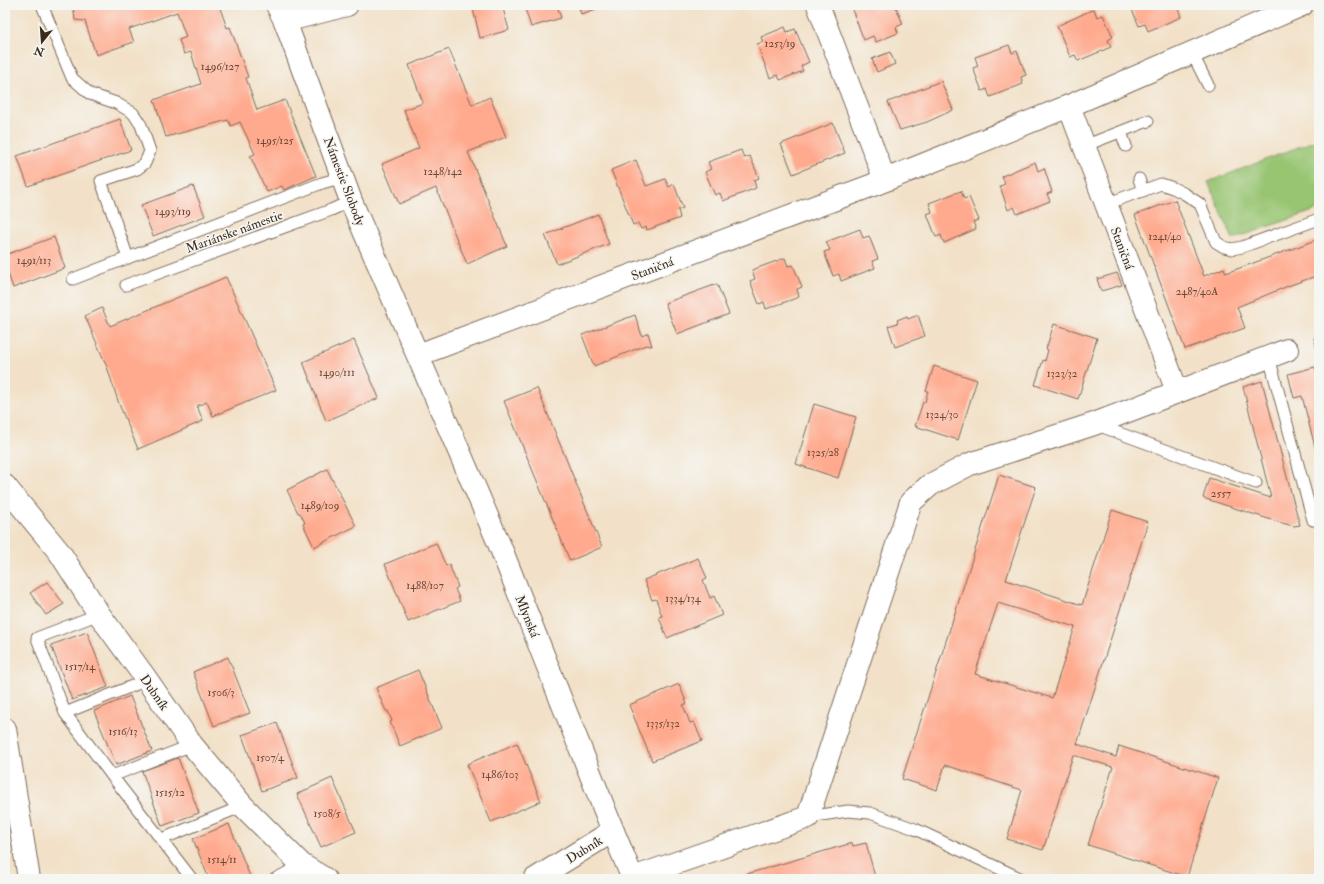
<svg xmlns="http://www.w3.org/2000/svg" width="1324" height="884" font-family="'IM FELL Double Pica',serif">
<rect width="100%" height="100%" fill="#f6f6f2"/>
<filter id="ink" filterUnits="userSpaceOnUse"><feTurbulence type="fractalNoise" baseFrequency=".025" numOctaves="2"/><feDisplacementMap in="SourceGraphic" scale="8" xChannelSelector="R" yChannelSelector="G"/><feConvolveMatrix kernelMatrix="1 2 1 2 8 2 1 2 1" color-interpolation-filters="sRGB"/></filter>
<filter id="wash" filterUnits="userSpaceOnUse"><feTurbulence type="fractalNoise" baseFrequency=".012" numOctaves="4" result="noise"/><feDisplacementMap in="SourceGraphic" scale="16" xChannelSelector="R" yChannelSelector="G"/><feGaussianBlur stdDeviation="0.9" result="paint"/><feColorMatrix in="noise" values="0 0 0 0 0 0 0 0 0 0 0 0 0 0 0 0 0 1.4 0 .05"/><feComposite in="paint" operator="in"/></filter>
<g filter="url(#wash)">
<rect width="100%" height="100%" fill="#f2e1c8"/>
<path fill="#98c572" stroke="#6a7848" d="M1319,139V209L1233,239L1208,182Z"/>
<g id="blocks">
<path fill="#ffaa8e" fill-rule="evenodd" d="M73,5H219L227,28L230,27L248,77L246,78L257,110L285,100L316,176L284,190L282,186L267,192L250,156L255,154L240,122L231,126L228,120L166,137L154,100L201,84L191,52L184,54L179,40L186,37L177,12L129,29L134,42L96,55L85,21L75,20Z
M472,5H502L509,30L480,38Z
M524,5H557L561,18L531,27Z
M578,5H608L581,14Z
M856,5H895L903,24L896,27L898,33L876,42L873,36L864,40L851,7Z
M1130,5H1182L1183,7L1178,9L1181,17L1148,31L1145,24L1139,26Z
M1094,9L1097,17L1103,15L1113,37L1108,40L1111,47L1078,61L1075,55L1070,57L1057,26Z
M785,27L787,32L795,29L809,62L801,66L803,71L780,80L778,75L770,78L757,44L763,42L761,37Z
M1009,45L1012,53L1017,51L1026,75L1021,77L1023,84L990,97L987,89L982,91L973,68L978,66L975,57Z
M449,49L472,105L490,97L506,137L468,152L507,246L467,264L436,188L399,204L382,164L419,148L404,110L423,103L409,65Z
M890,52L895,64L877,72L872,59Z
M941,81L953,110L927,122L900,130L888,102Z
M120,119L131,150L28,186L17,156Z
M833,123L845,153L793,174L781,144Z
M741,150L744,158L750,156L759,178L754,180L756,188L723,201L720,193L715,195L705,172L711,169L708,162Z
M636,160L646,186L665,179L669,187L674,184L683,208L678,210L680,218L647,230L646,227L641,229L638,223L633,225L611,170Z
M1035,162L1038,171L1044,168L1052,192L1047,194L1050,201L1017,214L1014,207L1008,210L1000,186L1005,184L1002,176Z
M193,186L205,216L153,236L141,205Z
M961,191L964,199L969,197L979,220L973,222L976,229L944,243L941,235L936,237L927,214L932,212L929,203Z
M1175,200L1204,276L1224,268L1226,273L1319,239V275L1288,286L1237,307L1245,328L1185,349L1135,215Z
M598,214L609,244L557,264L545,235Z
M860,229L863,238L869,236L878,259L872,261L875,268L841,281L839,274L833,276L824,252L830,250L826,242Z
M54,237L65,268L13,288L5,264V255Z
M785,258L788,266L793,265L802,287L797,289L799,297L766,309L764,302L759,304L750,281L755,279L752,270Z
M1117,273L1122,285L1101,291L1097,279Z
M226,277L276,390L213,416L207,402L197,406L203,421L138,449L119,404L107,367L85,316L102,308L110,326Z
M717,284L729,314L677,334L665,303Z
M635,315L642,336L648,333L652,346L646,345L594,366L582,335Z
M918,315L925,336L895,347L888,326L898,323L897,320L907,316L908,319Z
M1054,324L1097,338L1078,399L1035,385L1043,360L1045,361L1048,350L1046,349Z
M1319,336V347H1316L1314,338Z
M354,340L379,398L326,421L303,362Z
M934,366L977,380L958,440L915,426L923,402H925L928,391H926Z
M1315,367L1319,384L1318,459L1302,396L1294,398L1288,374Z
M1262,381L1293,500L1300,525L1294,526L1278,522L1203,498L1209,478L1271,498L1243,387Z
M537,388L602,547L570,561L504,401Z
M814,404L856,417L838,478L796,464Z
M327,469L356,526L314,547L303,524L305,523L300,513H298L287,490Z
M999,475L1036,487L1006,580L1082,605L1112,510L1148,522L1077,744L1116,757L1119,746L1218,778L1187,877L1088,845L1113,767L1073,755L1043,850L1007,839L1022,790L945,765L937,790L902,779ZM998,603L1075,627L1052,698L975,674Z
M436,543L446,566L449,564L458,587L455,589L460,601L408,622L385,564Z
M698,558L707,578L703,580L710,598L714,596L722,615L667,638L659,617L662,616L656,599L652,600L644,580Z
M47,582L64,604L46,615L30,593Z
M87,632L108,687L72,700L51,645Z
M228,657L250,713L214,726L193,672Z
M418,670L442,728L400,746L390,722L392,721L388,711H386L376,688Z
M679,684L687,704L683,705L690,723L694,722L702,741L652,761L629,705Z
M130,696L152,751L116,765L94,711Z
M277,723L298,778L262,791L242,735Z
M517,743L541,801L491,822L467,764Z
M178,758L199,813L162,826L142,771Z
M332,778L356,832L321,847L297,794Z
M229,824L251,879H209L193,839Z
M852,843L853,846L866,843L875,877L868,879H730Z"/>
</g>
</g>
<g filter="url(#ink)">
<use href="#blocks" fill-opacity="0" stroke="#7b6a5a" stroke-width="1"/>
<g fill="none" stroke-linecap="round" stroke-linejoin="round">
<g stroke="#7b6a5a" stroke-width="13">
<path id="lane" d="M42,5L72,78L90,94L116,103L133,113L141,125L150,151L145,163L137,169L101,181L128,258
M1192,53L1208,85
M1121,132L1126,146
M1084,146L1148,121
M1139,179L1143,191
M1106,204L1161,184L1173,188L1185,194L1200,204L1216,242L1224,247L1232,249L1242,247L1319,219
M73,279L322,183L343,177
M126,285L331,210L351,201
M1269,357L1313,520
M1097,425L1256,483
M99,614L37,638L65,713L112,776L192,879
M65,713L147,680
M112,776L192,745
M808,817L848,811L870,813L915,829L1022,879
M162,839L243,806
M275,879L302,865"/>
</g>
<g stroke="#7b6a5a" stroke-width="24">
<path id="street" d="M818,5L885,180
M285,21L347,5
M1069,106L1177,391
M5,486L60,553L99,614L147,680L192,745L243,806L302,865L325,879
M5,729L29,879
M633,878L808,817L911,502L930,485L970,464L1094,424L1287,350
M535,879L613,831"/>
</g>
<g stroke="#7b6a5a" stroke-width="24">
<path id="secondary" d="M277,5L285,21L351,201L500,546L613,831L633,879
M418,355L873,185L1069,106L1302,5"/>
</g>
<use href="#lane" stroke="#fff" stroke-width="11"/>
<use href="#street" stroke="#fff" stroke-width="22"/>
<use href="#secondary" stroke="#fff" stroke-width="22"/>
</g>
</g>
<g text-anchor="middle" stroke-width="3" stroke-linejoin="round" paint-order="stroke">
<g font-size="11" fill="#6c4a3a">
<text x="780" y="47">1253/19</text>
<text x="220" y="70">1496/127</text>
<text x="275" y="144">1495/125</text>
<text x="443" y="175">1248/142</text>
<text x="173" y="215">1493/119</text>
<text x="1165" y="240">1241/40</text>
<text x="34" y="264">1491/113</text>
<text x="1197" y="295">2487/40A</text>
<text x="337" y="376">1490/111</text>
<text x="1062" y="377">1323/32</text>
<text x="942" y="418">1324/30</text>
<text x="823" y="456">1325/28</text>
<text x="1221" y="497">2557</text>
<text x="320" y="509">1489/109</text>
<text x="425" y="589">1488/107</text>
<text x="683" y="602">1334/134</text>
<text x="80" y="670">1517/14</text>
<text x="221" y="696">1506/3</text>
<text x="663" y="727">1335/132</text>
<text x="123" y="735">1516/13</text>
<text x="270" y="761">1507/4</text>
<text x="500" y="778">1486/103</text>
<text x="170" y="796">1515/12</text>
<text x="327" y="817">1508/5</text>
<text x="222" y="863">1514/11</text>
</g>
<g font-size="13" fill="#3b2a1e" stroke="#f6f6f2">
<text transform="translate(345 181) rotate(69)" y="5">Námestie Slobody</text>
<text transform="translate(234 231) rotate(-20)" y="5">Mariánske námestie</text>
<text transform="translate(1123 248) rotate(69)" y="5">Staničná</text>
<text transform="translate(652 268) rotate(-21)" y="5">Staničná</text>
<text transform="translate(528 616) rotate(68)" y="5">Mlynská</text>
<text transform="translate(155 692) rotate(55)" y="5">Dubník</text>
<text transform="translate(584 849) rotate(-32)" y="5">Dubník</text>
</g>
</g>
<rect width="1324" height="884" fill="none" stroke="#f6f6f2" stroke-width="20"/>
<g transform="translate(42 42) rotate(197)" stroke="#f6f6f2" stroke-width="3" paint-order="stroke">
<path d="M0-3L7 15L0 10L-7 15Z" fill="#3b2a1e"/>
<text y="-6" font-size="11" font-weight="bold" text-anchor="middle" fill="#3b2a1e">N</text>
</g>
</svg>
